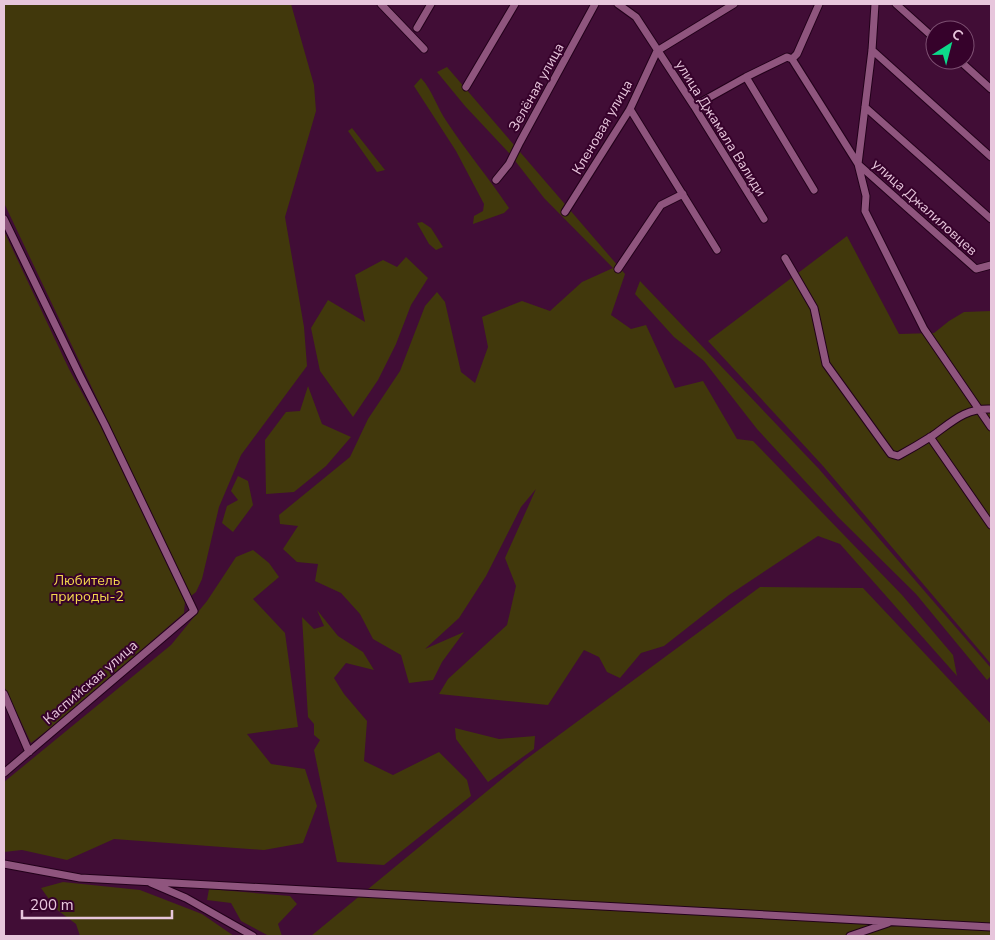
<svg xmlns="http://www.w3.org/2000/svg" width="995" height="940" font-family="'Nunito Sans',sans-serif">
<rect width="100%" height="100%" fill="#410d36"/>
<path fill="#41380c" d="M4,4H291L314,85L316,111L285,217L304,327L307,366L241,455L219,507L202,579L196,592L191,596L4,203Z
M447,67L625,274L611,315L631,329L646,325L675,388L703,381L737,439L753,441L902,595L953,655L957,676L840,544L818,536L729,595L664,646L641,653L620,678L607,672L599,657L584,650L548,705L439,694L448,679L507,625L516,586L505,558L536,489L521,507L486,576L459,618L425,649L464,632L442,662L433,680L409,683L401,655L373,639L360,614L341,593L315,581L318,564L297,562L283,549L298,526L280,524L279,515L350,457L368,419L400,371L425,306L437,292L445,302L461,372L475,383L488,347L482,317L522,301L550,311L582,282L613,268L544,198L509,153L465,106L437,72Z
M421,78C433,91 437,108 447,122C466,151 489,178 509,208L504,213L473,224L474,216L483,211L484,204L456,151L414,86Z
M352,128L385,170L377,172L348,131Z
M422,222L431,228L443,247L436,250L429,244L417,223Z
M4,231L69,369L101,427L185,602L184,613L57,723L31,743L4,686Z
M847,236L899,334L934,333L949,321L964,312L991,311V664L823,466L708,341Z
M406,257L428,278L411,305L396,344L378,380L353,417L320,371L311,328L328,300L365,322L355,275L383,260L397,267Z
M640,281L819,469L991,668V676L987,680L916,594L838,517L757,429L704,361L674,337L635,294Z
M308,386L322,424L351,437L326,466L294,492L266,494L265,440L286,412L300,411Z
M238,476L248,481L253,505L233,532L222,523L227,506L238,500L231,491Z
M253,550L269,563L279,577L253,599L285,633L298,727L247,734L271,764L305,769L317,806L303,843L264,850L114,839L67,860L22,850L4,852V782L171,645L207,601L236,557Z
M760,587L863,588L991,724V936H311L525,760Z
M317,610L338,636L363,652L374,670L346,663L334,678L344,694L367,721L364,761L393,775L439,752L467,780L471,796L384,865L337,862L314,750L320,740L314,735V724L308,717L302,617L314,629L324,626Z
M455,728L499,739L535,736L534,749L488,782L456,739Z
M63,882L140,890L202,914L234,936H80L76,924L56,909L41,888Z
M209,889L290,896L297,904L278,924L282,936H269L241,921L231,903L207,900Z"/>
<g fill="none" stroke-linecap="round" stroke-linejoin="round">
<g stroke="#22001a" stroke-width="9">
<path id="minor" d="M381,4L424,49
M618,4L636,17L694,106L764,219
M896,4L935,39
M417,28L431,4
M872,50L991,157
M657,51L734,4
M792,59L797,54L819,4
M959,60L991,89
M746,77L814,190
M466,87L515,4
M694,106L746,77L787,57L792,59L858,164L872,50L875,4
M865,107L991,219
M630,109L717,250
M858,164L866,196L865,211L924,329L991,427
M858,164L976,269L991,265
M496,180L509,164L520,142L595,4
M565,212L630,109L657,51
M4,219L80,376L105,425L194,611L4,773
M785,258L814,308L826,364L891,454L898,456C909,450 921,443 932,436C952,422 965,408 991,409
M618,269L661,205L683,194
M930,437L991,525
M4,694L29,752
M4,864L80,878L991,927
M151,883L186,898L253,936
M850,936L888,923"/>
</g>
<use href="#minor" stroke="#8f557e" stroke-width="7"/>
</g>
<g text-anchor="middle" stroke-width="4" stroke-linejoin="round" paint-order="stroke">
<g font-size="14" fill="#e7c6dc" stroke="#36022b">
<text transform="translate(536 87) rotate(-61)" y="5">Зелёная улица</text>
<text transform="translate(602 127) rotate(-60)" y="5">Кленовая улица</text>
<text transform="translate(721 128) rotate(58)" y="5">улица Джамала Валиди</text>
<text transform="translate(925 207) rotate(42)" y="5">улица Джалиловцев</text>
<text transform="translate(90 682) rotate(-41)" y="5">Каспийская улица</text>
</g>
<g font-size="14" fill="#f3d84d" stroke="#36022b">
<text x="87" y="585">Любитель<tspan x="87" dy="16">природы-2</tspan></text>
</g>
</g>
<rect width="995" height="940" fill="none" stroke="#e7c6dc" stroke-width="10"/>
<g transform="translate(950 45) rotate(36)"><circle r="24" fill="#36022b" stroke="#7d5072"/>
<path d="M0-4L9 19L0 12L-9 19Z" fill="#0dd98a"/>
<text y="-8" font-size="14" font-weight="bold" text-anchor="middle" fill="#e7c6dc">С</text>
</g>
<path d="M22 910v8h150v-8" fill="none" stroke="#e7c6dc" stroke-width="2.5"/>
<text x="30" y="910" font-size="15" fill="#e7c6dc" stroke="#36022b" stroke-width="4" paint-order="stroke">200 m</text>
</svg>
